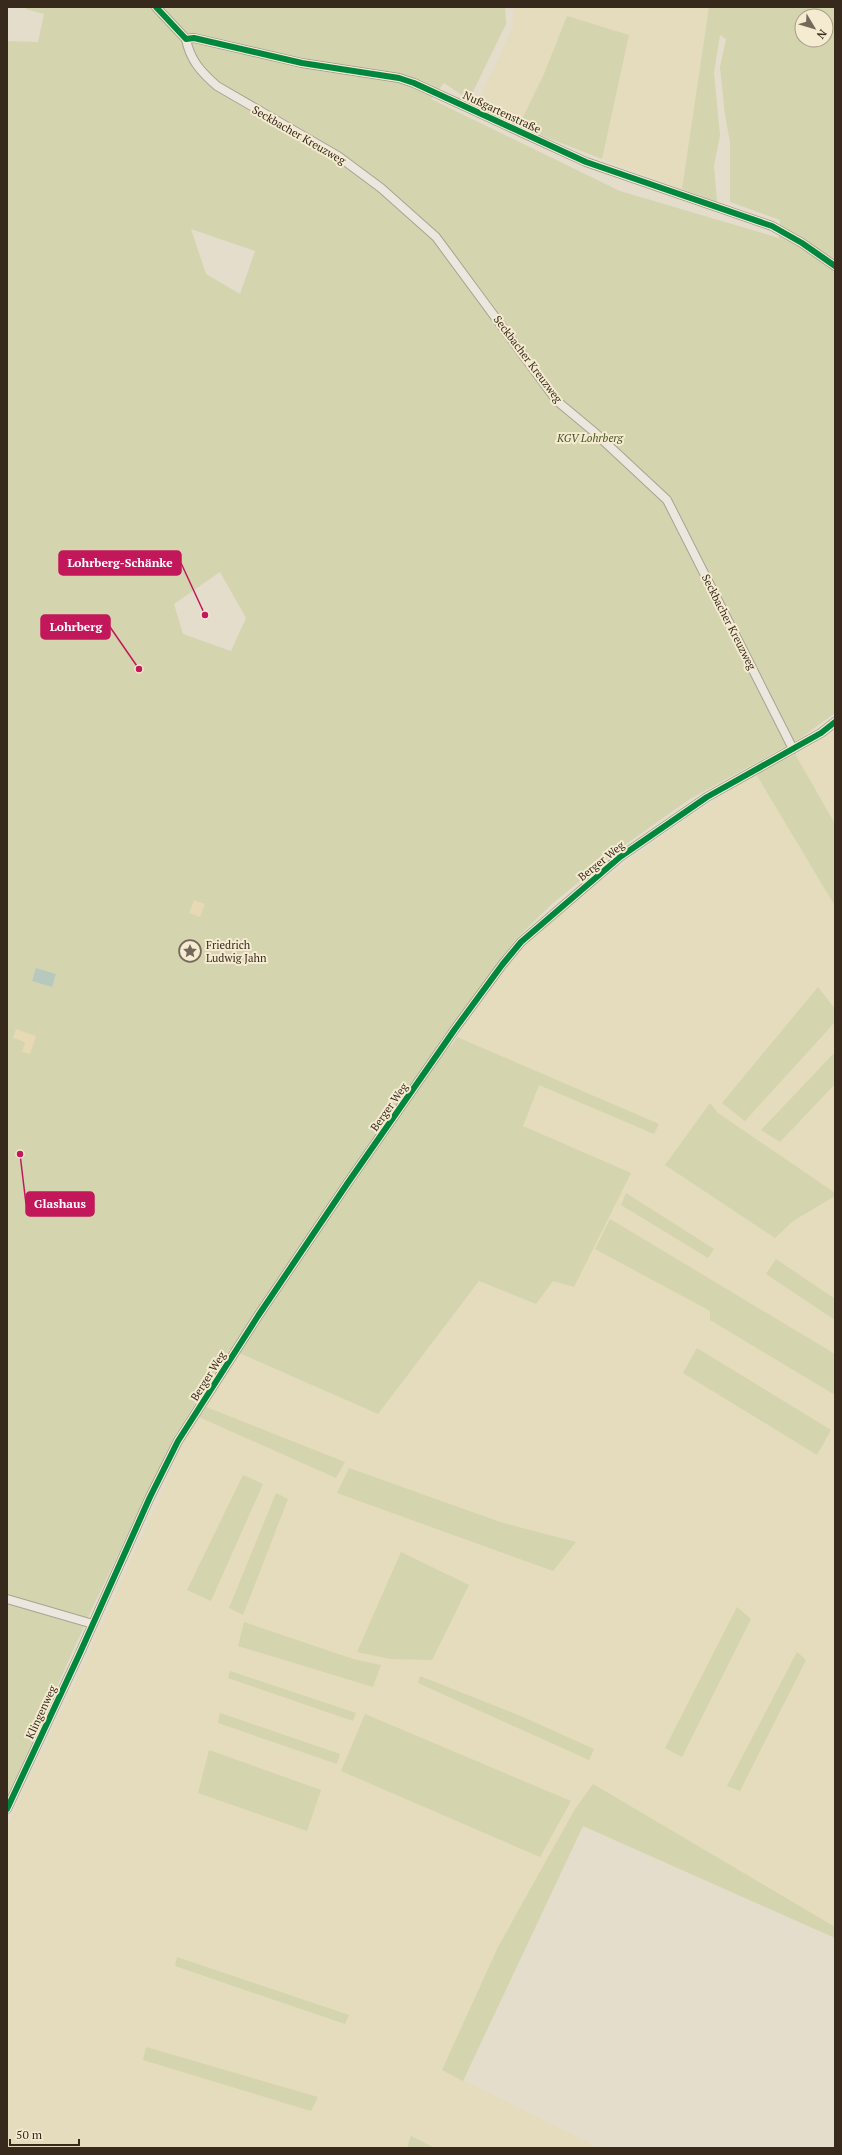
<svg xmlns="http://www.w3.org/2000/svg" width="842" height="2155" font-family="'PT Serif',serif">
<rect width="100%" height="100%" fill="#e4ddcc"/>
<path fill="#e4dcbc" d="M513,7H709L682,189L602,159L629,35L567,16L544,74L520,123L477,103L514,25Z
M835,728V1938L583,1826L463,2080L598,2148H7V1825L80,1672L186,1438L240,1354L378,1414L479,1281L536,1304L631,1173L522,1126L451,1046L498,979L530,940L585,893L668,832L709,804L756,774L805,749Z"/>
<path fill="#d4d4ae" fill-rule="evenodd" d="M27,7H505L506,24L469,100L444,83L431,99L620,191L779,238L780,220L730,202V142L725,115L720,67L726,39L720,35L714,73L720,135L714,166L717,202L682,189L709,7H835V713L801,738L690,799L615,852L552,904L516,939L440,1041L451,1046L457,1037L659,1124L654,1134L539,1085L523,1126L631,1173L574,1287L553,1281L536,1304L479,1281L378,1414L230,1349L174,1437L91,1611L7,1798V41L38,42L44,14L26,9ZM802,16H826V40H802ZM191,229L255,251L240,294L206,274ZM220,572L246,618L231,651L183,634L174,604Z
M567,16L629,35L602,159L538,134L520,123L544,74Z
M795,754L835,824V906L756,774Z
M818,987L835,1009V1022L745,1121L722,1103Z
M835,1052V1084L780,1142L761,1130Z
M710,1103L718,1113L835,1193V1196L793,1221L775,1238L665,1165Z
M626,1193L714,1249L708,1258L621,1205Z
M610,1219L835,1354V1395L710,1320V1311L595,1249Z
M776,1259L835,1299V1320L766,1274Z
M697,1348L831,1430L817,1455L683,1373Z
M206,1407L345,1462L336,1478L199,1417Z
M349,1468L503,1523L576,1542L553,1571L337,1493Z
M243,1475L263,1484L211,1601L187,1590Z
M276,1493L288,1499L243,1615L229,1608Z
M401,1552L469,1585L432,1660L390,1659L357,1652Z
M737,1607L751,1619L682,1757L665,1748Z
M244,1622L353,1659L381,1665L373,1687L238,1646Z
M797,1652L806,1660L740,1791L727,1786Z
M230,1671L356,1713L353,1721L228,1678Z
M420,1676L523,1717L594,1749L589,1760L418,1683Z
M220,1713L340,1754L337,1764L218,1723Z
M365,1714L571,1801L540,1857L341,1771Z
M209,1750L321,1790L307,1831L198,1793Z
M593,1784L835,1927V1938L583,1826L463,2081L442,2070L498,1947L575,1809Z
M177,1957L349,2015L345,2024L175,1966Z
M146,2047L318,2097L311,2111L143,2060Z
M411,2136L435,2148H407Z"/>
<path fill="#e7d9b3" d="M194,900L205,904L200,917L189,913Z
M16,1029L36,1036L30,1054L22,1052L25,1042L13,1038Z"/>
<path fill="#b7c9be" d="M36,968L56,974L52,987L32,981Z"/>
<g fill="none" stroke-linecap="round" stroke-linejoin="round">
<g stroke="#a9a295" stroke-width="10">
<path id="street" d="M156,7L186,39
M186,39C190,60 201,72 217,86L338,156L381,188L436,237L557,401L593,431L667,500L793,749
M186,39L194,38L302,63L399,78L414,83L586,162L772,226L802,243L835,266
M7,1599L93,1624
M7,1809L79,1655L150,1497L178,1441L258,1316L347,1184L455,1029L502,965L521,942L620,857L707,797L821,733L835,722"/>
</g>
<use href="#street" stroke="#ece7de" stroke-width="8"/>
<g stroke="#f5ebd1" stroke-width="8">
<path id="cycleway" d="M156,7L186,39L194,38L302,63L399,78L414,83L586,162L772,226L802,243L835,266
M7,1809L79,1655L150,1497L178,1441L258,1316L347,1184L455,1029L502,965L521,942L620,857L707,797L821,733L835,722"/>
</g>
<use href="#cycleway" stroke="#00873e" stroke-width="6"/>
</g>
<defs>
<g id="sight-ring" transform="scale(1.15)"><circle r="9.5" fill="#f5ebd1" stroke="#74695a" stroke-width="1.5"/><path d="M0-6L1.8-2.2L6-1.7L2.9 1.2L3.7 5.4L0 3.3L-3.7 5.4L-2.9 1.2L-6-1.7L-1.8-2.2Z" fill="#74695a"/></g>
</defs>
<g fill-rule="evenodd">
<use href="#sight-ring" x="190" y="951"/>
</g>
<g text-anchor="middle" stroke-width="4" stroke-linejoin="round" paint-order="stroke">
<g font-size="11" fill="#372a1d" stroke="#f5ebd1">
<text transform="translate(502 112) rotate(25)" y="4">Nußgartenstraße</text>
<text transform="translate(299 135) rotate(30)" y="4">Seckbacher Kreuzweg</text>
<text transform="translate(528 359) rotate(53)" y="4">Seckbacher Kreuzweg</text>
<text transform="translate(729 622) rotate(63)" y="4">Seckbacher Kreuzweg</text>
<text transform="translate(601 861) rotate(-39)" y="4">Berger Weg</text>
<text transform="translate(389 1107) rotate(-55)" y="4">Berger Weg</text>
<text transform="translate(208 1376) rotate(-58)" y="4">Berger Weg</text>
<text transform="translate(41 1712) rotate(-65)" y="4">Klingenweg</text>
</g>
<g font-size="11" font-style="italic" fill="#485424" stroke="#f5ebd1">
<text x="590" y="442">KGV Lohrberg</text>
</g>
<g font-size="11" fill="#372a1d" stroke="#f5ebd1" text-anchor="start">
<text x="206" y="949">Friedrich<tspan x="206" dy="13">Ludwig Jahn</tspan></text>
</g>
</g>
<path fill="none" stroke="#c2185b" stroke-width="1.5" d="M205 615L181 563M139 669L110 627M20 1154L26 1204"/>
<g fill="#c2185b" stroke="#f5ebd1" stroke-width="1.5">
<circle cx="205" cy="615" r="4"/>
<circle cx="139" cy="669" r="4"/>
<circle cx="20" cy="1154" r="4"/>
</g>
<g fill="#c2185b" stroke="#c2185b" stroke-width="1.5">
<rect x="59" y="551" width="122" height="24" rx="4"/>
<rect x="41" y="615" width="69" height="24" rx="4"/>
<rect x="26" y="1192" width="68" height="24" rx="4"/>
</g>
<g font-size="12" text-anchor="middle" font-weight="bold" fill="#fff">
<text x="120" y="567">Lohrberg-Schänke</text>
<text x="76" y="631">Lohrberg</text>
<text x="60" y="1208">Glashaus</text>
</g>
<rect width="842" height="2155" fill="none" stroke="#372a1d" stroke-width="16"/>
<g transform="translate(814 28) rotate(128)"><circle r="19" fill="#f5ebd1" stroke="#a99e89"/>
<path d="M0-3L7 15L0 10L-7 15Z" fill="#74695a"/>
<text y="-6" font-size="11" font-weight="bold" text-anchor="middle" fill="#372a1d">N</text>
</g>
<path d="M10 2139v6h69v-6" fill="none" stroke="#372a1d" stroke-width="2"/>
<text x="16" y="2139" font-size="12" fill="#372a1d" stroke="#f5ebd1" stroke-width="3" paint-order="stroke">50 m</text>
</svg>
